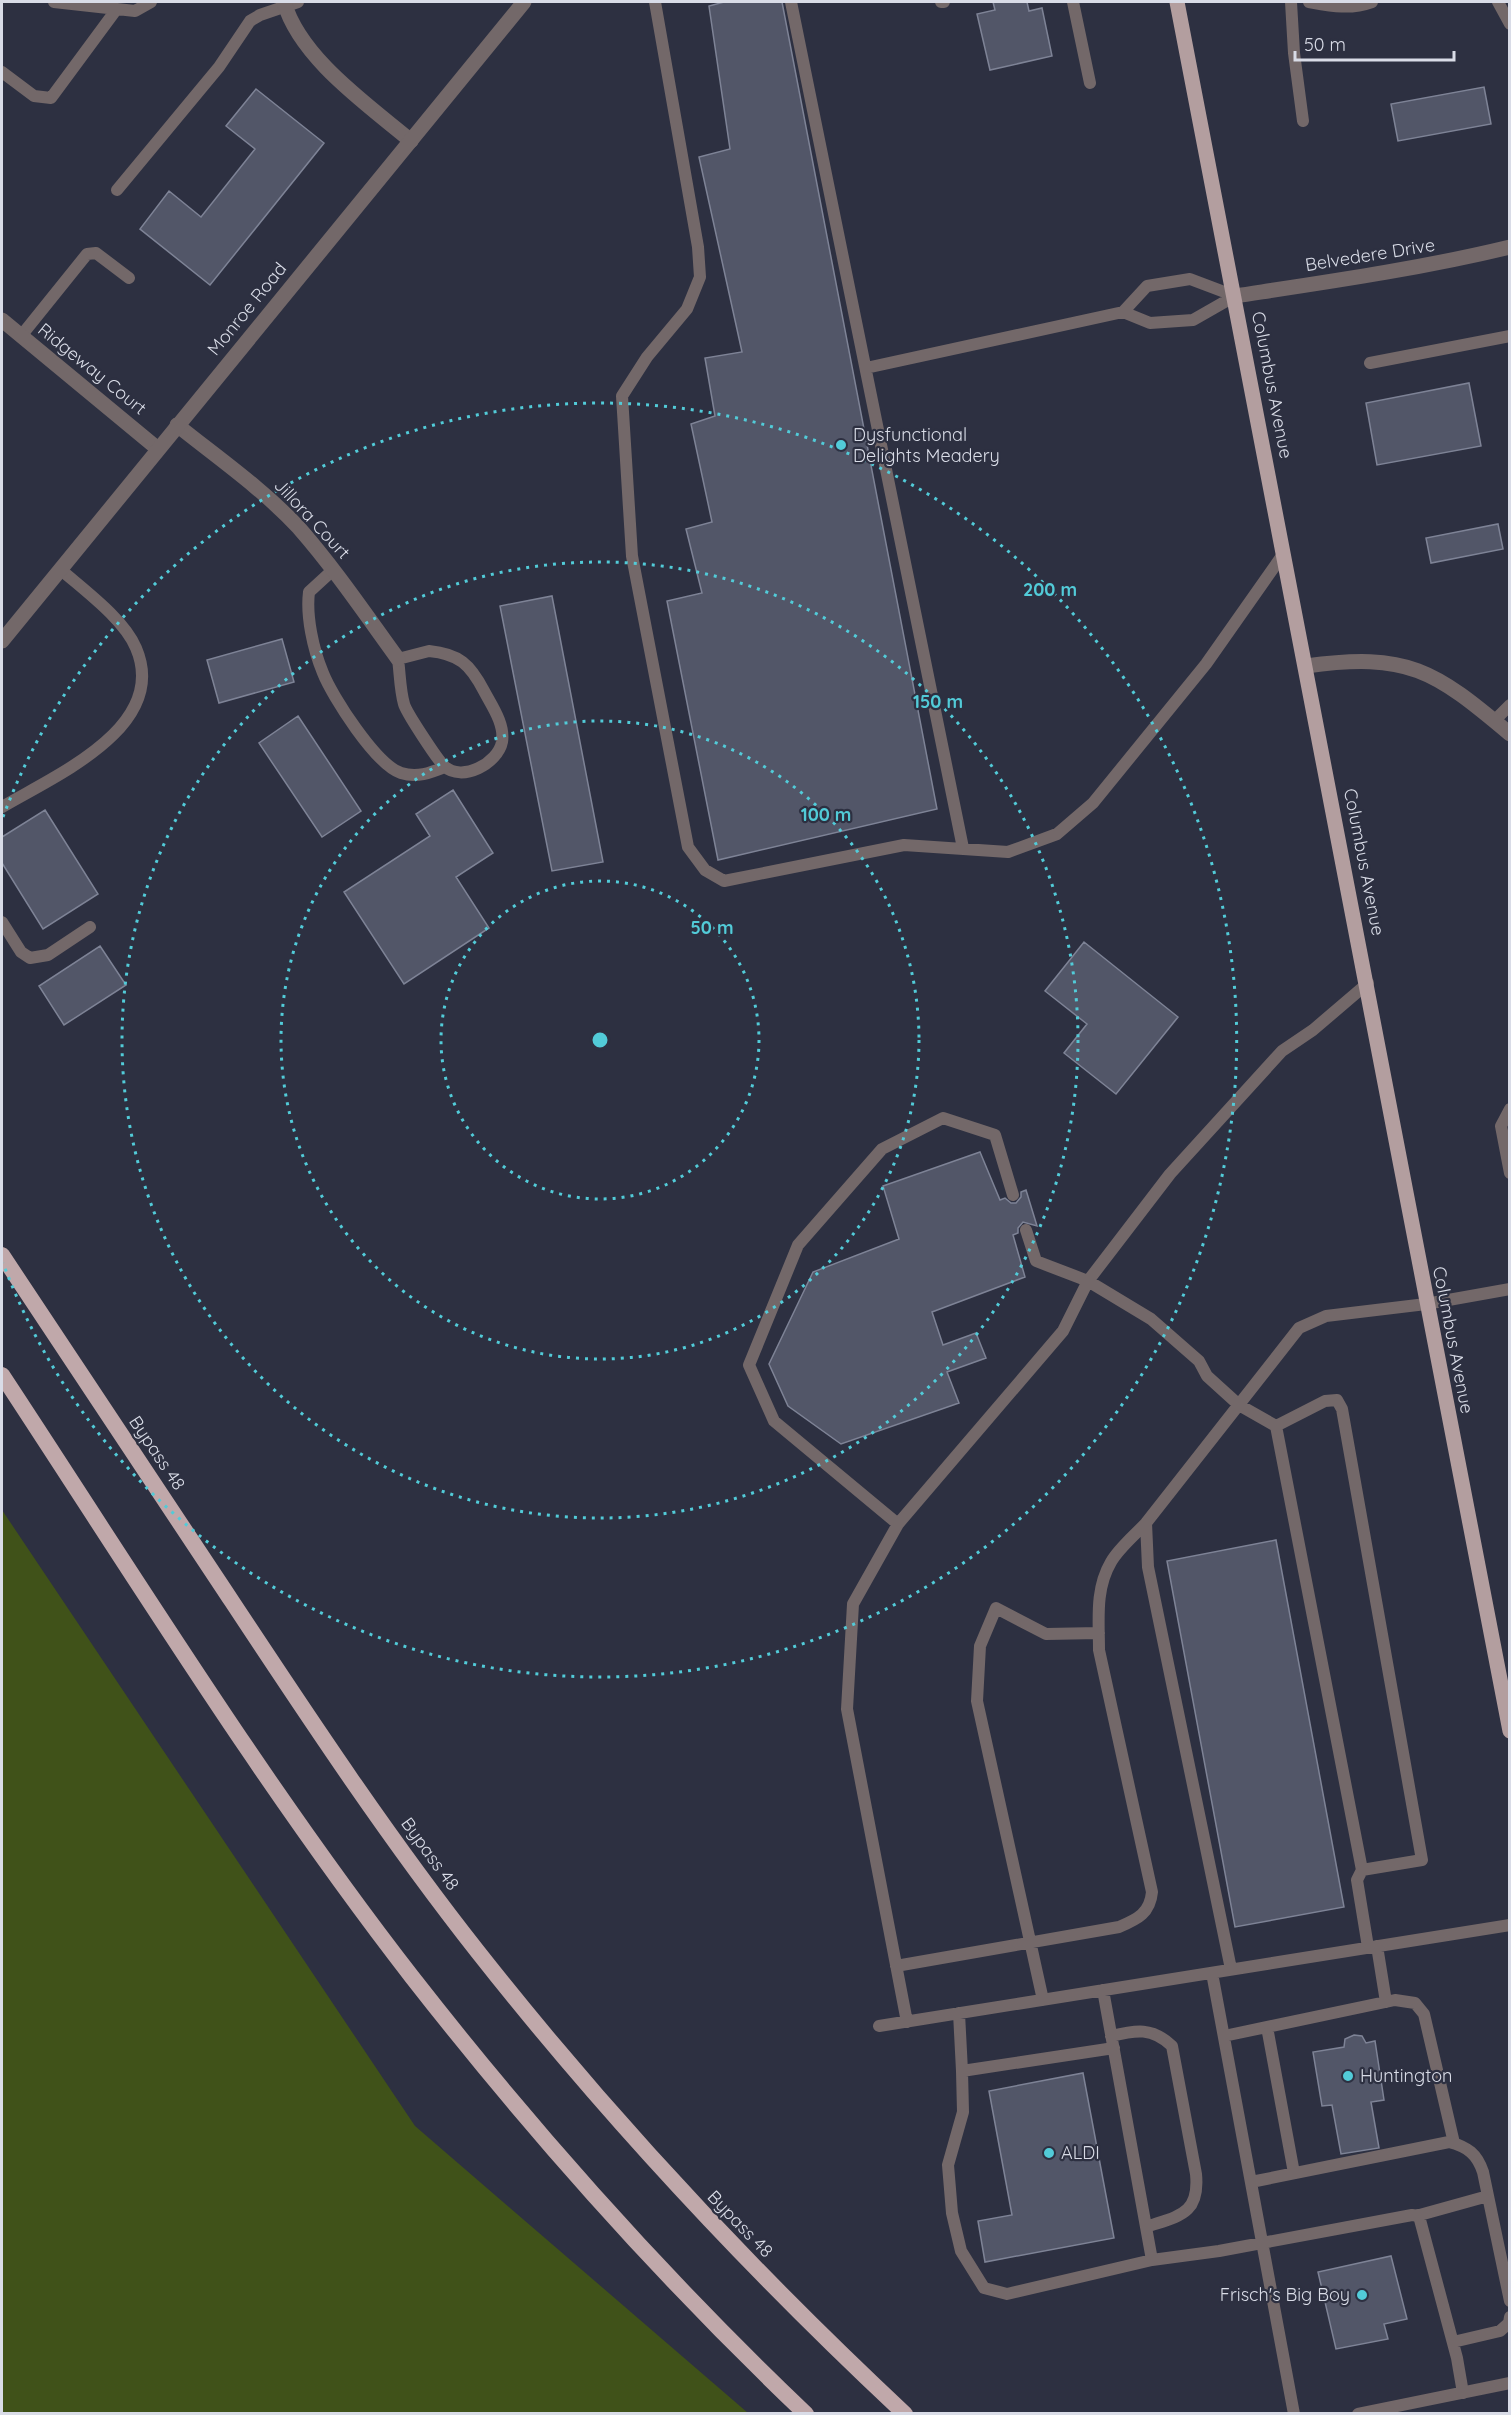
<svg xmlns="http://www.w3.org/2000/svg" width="1511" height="2415" font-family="Quicksand,sans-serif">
<rect width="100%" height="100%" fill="#2d3041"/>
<path fill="#405219" d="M2,1510L415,2126L748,2413H2Z"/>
<path fill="#525668" stroke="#7e8396" stroke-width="1.5" d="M724,2H782L937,809L718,860L667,601L702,593L686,529L712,522L691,424L715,416L705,358L742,352L699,157L730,149L709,6Z
M993,2H1027L1029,11L1042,8L1052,56L990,70L977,14L995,10Z
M1484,87L1491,124L1398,141L1391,104Z
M256,89L324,143L210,285L140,229L169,191L201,217L255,149L226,126Z
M1469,383L1481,446L1377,465L1366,403Z
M1498,524L1503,549L1431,563L1426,538Z
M552,596L603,862L552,871L500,606Z
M282,639L294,682L219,703L207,660Z
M298,716L361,811L322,837L259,743Z
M453,790L493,853L456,877L489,928L404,984L344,892L430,836L416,814Z
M45,810L98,894L43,929L2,863V837Z
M1084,942L1178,1017L1116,1094L1064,1053L1087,1024L1045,991Z
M100,946L126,985L64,1025L39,986Z
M980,1152L1000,1200L1005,1198L1011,1203H1016L1021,1197V1192L1026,1190L1037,1226L1023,1222L1018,1228V1233L1013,1235L1025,1277L932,1312L943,1345L976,1333L986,1358L947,1372L959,1403L841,1444L788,1406L769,1364L813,1272L899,1239L883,1186Z
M1276,1540L1344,1907L1235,1927L1167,1561Z
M1354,2035L1362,2036L1366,2043L1375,2041L1384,2100L1371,2102L1379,2148L1341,2154L1332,2105L1322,2106L1313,2052L1344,2047L1345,2039Z
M1083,2073L1114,2238L985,2262L978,2221L1012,2215L989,2091Z
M1391,2256L1407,2319L1384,2324L1388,2339L1336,2349L1318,2272Z"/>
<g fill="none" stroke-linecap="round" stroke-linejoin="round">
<path stroke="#736869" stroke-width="12" d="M54,2L135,11L151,2
M655,2L698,247L700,277L687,309L647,357L622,396L632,556L688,847L705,870L724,881L904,845L1008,852L1057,834L1093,803L1206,664L1284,553
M791,2L963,848
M941,2H944
M1073,2L1090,83
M1291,2L1294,53L1303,121
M1309,2C1331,6 1350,10 1372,2
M1498,2L1510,24
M2,72L34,96L51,98L116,10
M117,190L219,67L250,21L260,15L298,2
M1123,312L1150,323L1193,320L1235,296
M21,336L87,254L96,253L129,278
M1370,363L1510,336
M866,368L1123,312L1147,286L1190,279L1235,296
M333,570L309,592C306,616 313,649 323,673C332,696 376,765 401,773C417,778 430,773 445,767
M429,651C459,654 470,664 484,691C492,706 505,724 502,742C498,763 462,783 444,766C437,759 406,712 404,704C400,690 400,674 398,659Z
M1494,721L1510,705
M2,807C54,776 170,727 136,648C124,619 84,590 60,569
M2,922L21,952L30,958L48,955L90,927
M1510,1109L1501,1126L1510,1173
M1026,1230L1036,1261L1088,1281L1151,1319L1199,1361L1207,1376L1239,1405L1276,1426L1325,1401L1337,1400L1342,1409L1422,1860L1362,1870L1357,1880L1368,1947
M1276,1426L1362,1870
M898,1524L774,1421L749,1365L798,1245L882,1149L943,1118L995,1135L1013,1195
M1377,1946L1386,2002
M896,1966L1119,1927C1138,1919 1150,1913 1152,1892L1099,1650C1099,1620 1095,1589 1111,1562C1119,1548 1135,1535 1146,1523
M1231,1969L1148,1567L1146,1523L1299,1328L1326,1316L1426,1304L1510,1289
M1212,1973L1294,2414
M1103,1990L1152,2260L1219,2251L1412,2215L1419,2216L1457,2358L1463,2393
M1043,2000L977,1701L980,1646L996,1608L1046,1634L1099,1633
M959,2013L962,2071
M907,2022L847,1709L853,1604L898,1524L1063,1331L1088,1281L1170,1174L1282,1051L1313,1030L1368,983
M879,2026L1510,1925
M1267,2027L1294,2173
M1111,2036C1136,2030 1152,2027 1172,2046L1196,2174C1200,2215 1178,2216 1146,2227
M1224,2036L1395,2000L1415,2003L1424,2014L1454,2143
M1114,2048L962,2071L963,2112L948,2165L952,2213L961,2251L984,2288L1007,2294L1152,2260
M1251,2182L1449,2142C1468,2147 1477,2154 1483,2172L1510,2301
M1416,2216L1488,2196
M1453,2342L1500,2331L1509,2323L1510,2317
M1358,2414L1510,2383"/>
<path stroke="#736869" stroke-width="15" d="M284,2C300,58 367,104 411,141
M1235,296C1327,282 1419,269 1510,247
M2,320L158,449
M177,425C218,458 263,489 299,528C335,569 366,615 398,659
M1306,666C1408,652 1434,670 1510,734"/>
<path stroke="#736869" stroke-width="15" d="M2,641L524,2"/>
<path stroke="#b39e9f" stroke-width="15" d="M1177,2C1291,577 1397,1155 1510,1731"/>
<path stroke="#c0a8aa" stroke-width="16" d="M2,1255C77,1368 152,1481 227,1594C307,1715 388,1838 478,1952C608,2117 751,2270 905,2414
M2,1375C135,1577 263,1785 412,1977C533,2132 663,2278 806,2414"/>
</g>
<g fill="none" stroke="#52cbd8" stroke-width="3" stroke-dasharray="3 6">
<circle cx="600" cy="1040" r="159"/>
<circle cx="600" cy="1040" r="319"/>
<circle cx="600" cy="1040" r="478"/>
<path d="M3 817A637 637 0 1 1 3 1263"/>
</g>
<g fill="#52cbd8" stroke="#2d3041" stroke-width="2">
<circle cx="841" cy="445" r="6"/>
<circle cx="1348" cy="2076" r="6"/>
<circle cx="1049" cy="2153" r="6"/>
<circle cx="1362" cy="2295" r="6"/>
</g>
<g text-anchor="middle" stroke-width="4.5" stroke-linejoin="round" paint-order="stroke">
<g font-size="18" fill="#d9dce7" stroke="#2d3041">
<text transform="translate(1370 255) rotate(-9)" y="6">Belvedere Drive</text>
<text transform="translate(247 309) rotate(-51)" y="6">Monroe Road</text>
<text transform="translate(92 369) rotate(39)" y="6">Ridgeway Court</text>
<text transform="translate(1272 385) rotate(79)" y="6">Columbus Avenue</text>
<text transform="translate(312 519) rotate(47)" y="6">Jillora Court</text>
<text transform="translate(1364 862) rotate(79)" y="6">Columbus Avenue</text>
<text transform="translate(1453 1340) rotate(79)" y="6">Columbus Avenue</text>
<text transform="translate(157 1453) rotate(56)" y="6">Bypass 48</text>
<text transform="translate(430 1854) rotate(54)" y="6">Bypass 48</text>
<text transform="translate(740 2224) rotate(46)" y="6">Bypass 48</text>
</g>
<g font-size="18" fill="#d9dce7" stroke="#2d3041" text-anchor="start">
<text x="853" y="441">Dysfunctional<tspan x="853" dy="21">Delights Meadery</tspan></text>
<text x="1360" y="2082">Huntington</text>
<text x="1061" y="2159">ALDI</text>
<text x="1350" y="2301" text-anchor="end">Frisch's Big Boy</text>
</g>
</g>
<circle cx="600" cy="1040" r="9" fill="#52cbd8" stroke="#2d3041" stroke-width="3"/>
<g font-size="18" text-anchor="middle" font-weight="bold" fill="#52cbd8" stroke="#2d3041" stroke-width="4.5" stroke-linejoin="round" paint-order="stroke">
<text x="1050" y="596">200 m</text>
<text x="938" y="708">150 m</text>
<text x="826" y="821">100 m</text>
<text x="712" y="934">50 m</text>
</g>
<rect width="1511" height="2415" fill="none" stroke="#d9dce7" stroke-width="6"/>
<path d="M1295 51v9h159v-9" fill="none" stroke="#d9dce7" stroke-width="3"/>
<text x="1304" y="51" font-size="18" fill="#d9dce7" stroke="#2d3041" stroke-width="4.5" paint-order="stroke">50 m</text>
</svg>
